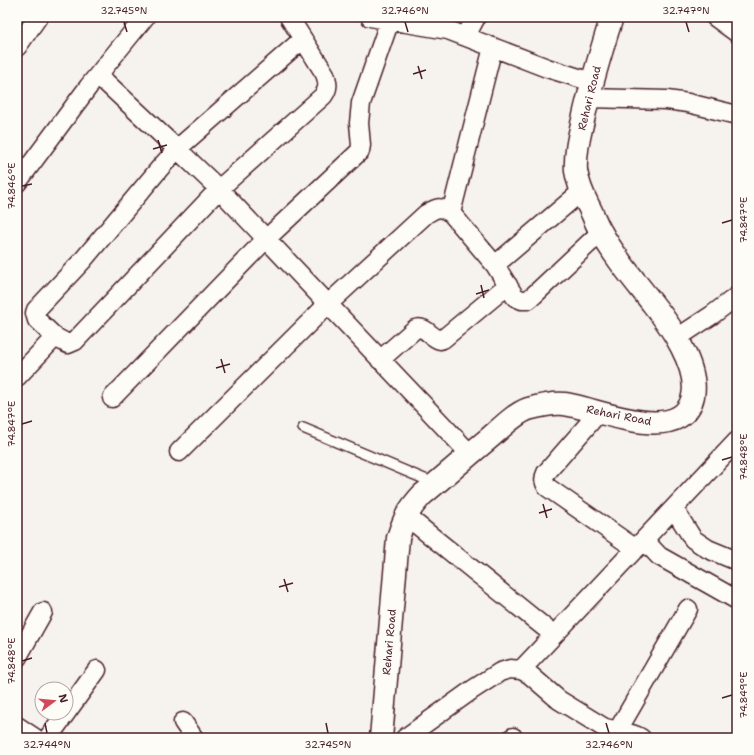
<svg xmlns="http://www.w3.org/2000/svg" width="754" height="755" font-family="'Shantell Sans',sans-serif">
<rect width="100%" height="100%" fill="#f6f3ef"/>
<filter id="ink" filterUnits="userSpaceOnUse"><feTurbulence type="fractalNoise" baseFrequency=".025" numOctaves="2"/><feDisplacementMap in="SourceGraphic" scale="8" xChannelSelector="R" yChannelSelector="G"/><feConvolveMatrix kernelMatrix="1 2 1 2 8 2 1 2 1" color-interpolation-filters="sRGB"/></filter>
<g filter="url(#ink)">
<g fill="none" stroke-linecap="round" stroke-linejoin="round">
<g stroke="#4a1f2b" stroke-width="12">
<path id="service" d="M303,428L434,483"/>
</g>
<g stroke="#4a1f2b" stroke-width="21">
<path id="minor" d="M370,17L448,30L547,68L592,82
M715,17L737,33
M466,36L476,17
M17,47L38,17
M98,75L177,149L303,39
M588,98L667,100L688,103L737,115
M17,183L89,86L145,17
M451,213L493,47
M495,265L582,191
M55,337L68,344L75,341L219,189L323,96C329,88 328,83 325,74L289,17
M677,338L712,315L737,296
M380,360L415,329C425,325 430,337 440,340L443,339L508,285
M17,377L55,337L37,320L35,313L36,310L83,260L160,168L177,149L219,189L470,454
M112,398L265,240L360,151L361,145L359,123L361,103L390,20
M599,412L546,473C543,479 544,482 547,487L636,549
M179,452L327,305L426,214C438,207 439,206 451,213L495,265L515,297L522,300H528L534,295L601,232
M674,509L693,539L708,549L737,561
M405,515L554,635
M644,540L659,556L737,600
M17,658L43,612
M521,670L737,441
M183,722L194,738
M17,726L35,738
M618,730L688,609
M48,738L97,670
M405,738L472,690L500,672L510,669L521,670L529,674L559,700L603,727C616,732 629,731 641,738
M512,738L513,737"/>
</g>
<g stroke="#4a1f2b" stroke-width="25">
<path id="secondary" d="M381,738L398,538C404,519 408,510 422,495C444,477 465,458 487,440C498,431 514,414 528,409C539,406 552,403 564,404C597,408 682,448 693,396C699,367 670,325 653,304C635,281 615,258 601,232C596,224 593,214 588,205C583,195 578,183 576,171C575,153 579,137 583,120C591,85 601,51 612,17"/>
</g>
<use href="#service" stroke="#fdfcf7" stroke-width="9"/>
<use href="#minor" stroke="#fdfcf7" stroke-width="18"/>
<use href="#secondary" stroke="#fdfcf7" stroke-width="22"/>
</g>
</g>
<path fill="none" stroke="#4a1f2b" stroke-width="1.5" d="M124,22L127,32M405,22L408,32M686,22L689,32M418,66L422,79M413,74L426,70M158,140L162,153M153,149L167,145M22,186L32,184M722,223L732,220M481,285L484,298M476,294L489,290M221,359L225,373M216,368L230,364M22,424L32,421M722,460L732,457M543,504L547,518M539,513L552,509M284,579L288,592M279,587L293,583M22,661L32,658M722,698L732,695M45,723L47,733M326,723L328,733M606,723L609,733"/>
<g text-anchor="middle" stroke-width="4" stroke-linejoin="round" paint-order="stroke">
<g font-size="11" fill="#4a1f2b" stroke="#fdfcf7">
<text transform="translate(589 98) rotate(-76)" y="4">Rehari Road</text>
<text transform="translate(619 415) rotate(11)" y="4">Rehari Road</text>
<text transform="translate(389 642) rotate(-85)" y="4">Rehari Road</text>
</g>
</g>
<rect width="754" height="755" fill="none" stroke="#fdfcf7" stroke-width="44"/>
<g transform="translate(54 701) rotate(74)"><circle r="19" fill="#fdfcf7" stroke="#b5a4a5"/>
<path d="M0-3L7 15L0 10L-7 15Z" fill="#d1495b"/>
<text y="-6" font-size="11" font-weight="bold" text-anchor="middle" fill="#4a1f2b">N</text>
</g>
<rect x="22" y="22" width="710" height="711" fill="none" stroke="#4a1f2b" stroke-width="1.5"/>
<g font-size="10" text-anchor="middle" fill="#4a1f2b">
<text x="124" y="14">32.745°N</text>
<text x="405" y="14">32.746°N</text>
<text x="686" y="14">32.747°N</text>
<text transform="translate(11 186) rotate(-90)" y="4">74.846°E</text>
<text transform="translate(743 220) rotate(-90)" y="4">74.847°E</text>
<text transform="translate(11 424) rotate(-90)" y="4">74.847°E</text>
<text transform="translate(743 457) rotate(-90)" y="4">74.848°E</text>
<text transform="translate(11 661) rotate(-90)" y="4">74.848°E</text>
<text transform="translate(743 695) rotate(-90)" y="4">74.849°E</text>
<text x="47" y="748">32.744°N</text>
<text x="328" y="748">32.745°N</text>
<text x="609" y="748">32.746°N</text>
</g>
</svg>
